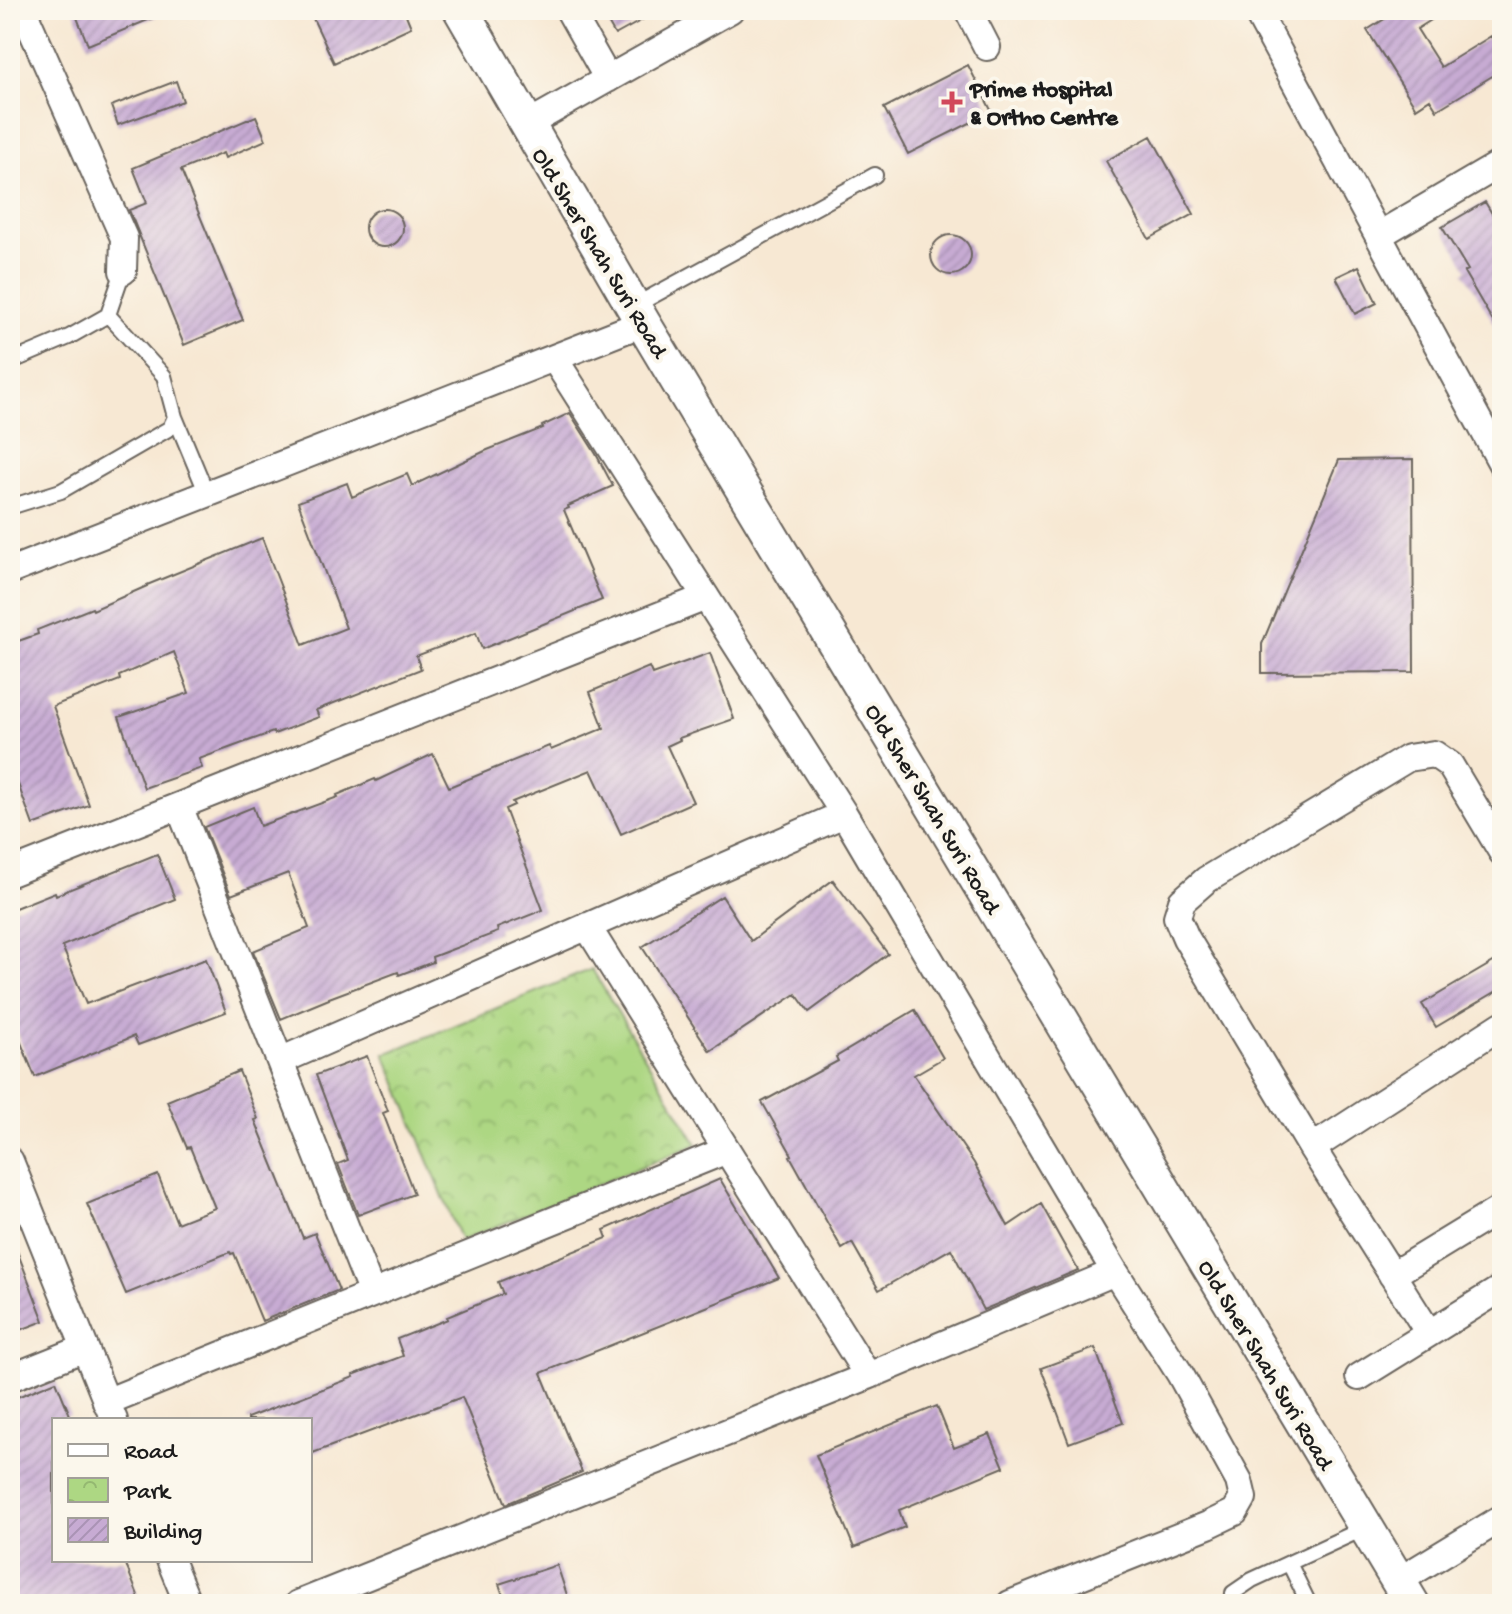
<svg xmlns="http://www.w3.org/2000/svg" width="1512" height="1614" font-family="'Gochi Hand',sans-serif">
<defs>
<pattern id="park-crowns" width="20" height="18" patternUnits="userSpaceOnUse" patternTransform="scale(2)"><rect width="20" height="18" fill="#add783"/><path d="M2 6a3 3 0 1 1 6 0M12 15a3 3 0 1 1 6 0" fill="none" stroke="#94b871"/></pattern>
<pattern id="building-hatch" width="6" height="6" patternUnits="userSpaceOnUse" patternTransform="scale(2)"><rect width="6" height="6" fill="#c7abd3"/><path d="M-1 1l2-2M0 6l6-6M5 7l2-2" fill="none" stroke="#aa93b5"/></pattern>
</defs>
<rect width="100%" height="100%" fill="#fbf7ec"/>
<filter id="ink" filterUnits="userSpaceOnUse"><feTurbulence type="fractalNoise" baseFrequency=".0125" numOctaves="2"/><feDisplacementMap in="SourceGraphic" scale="16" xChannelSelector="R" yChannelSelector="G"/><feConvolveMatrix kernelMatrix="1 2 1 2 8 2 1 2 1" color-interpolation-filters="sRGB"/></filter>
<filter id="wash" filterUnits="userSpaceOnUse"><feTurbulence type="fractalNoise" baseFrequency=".006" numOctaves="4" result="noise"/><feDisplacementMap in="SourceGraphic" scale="32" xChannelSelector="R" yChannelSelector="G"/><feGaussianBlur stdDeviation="1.8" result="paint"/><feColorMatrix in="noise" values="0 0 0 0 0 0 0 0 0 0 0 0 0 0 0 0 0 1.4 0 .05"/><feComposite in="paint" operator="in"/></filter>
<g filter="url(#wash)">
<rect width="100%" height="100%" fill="#f7e8d3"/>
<path fill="url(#park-crowns)" stroke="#647a50" stroke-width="2" d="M592,969L697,1144L461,1241L385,1054Z"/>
<g id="blocks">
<path fill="url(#building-hatch)" d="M74,10H172L88,45Z
M309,10H404L411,27L334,63Z
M601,10H660L615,35Z
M1399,10H1447L1417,29L1441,67L1491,36L1502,53V70L1437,110L1430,99L1416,108L1367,30Z
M968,65L992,112L908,154L884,108Z
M176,81L183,101L118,125L111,106Z
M256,116L266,140L225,158L223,153L181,170L243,320L184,345L129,210L147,203L133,168Z
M1151,136L1194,214L1149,239L1106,161Z
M1485,202L1502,230V337L1464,272L1468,270L1442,227Z
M365 228a19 19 0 1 1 38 0a19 19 0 1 1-38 0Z
M931 255a20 20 0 1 1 40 0a20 20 0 1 1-40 0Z
M1359,266L1377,303L1355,314L1336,277Z
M570,413L596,454L613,486L568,506L569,508L564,510L602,600L482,649L476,633L416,656L421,669L316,710L319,717L274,734L273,732L199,759L202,768L144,788L119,717L189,693L174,652L119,676L120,680L53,706L89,805L33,825L10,762V644L38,634L37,630L92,608L93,610L147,586V585L262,538L303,645L346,628L298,502L347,483L352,497L407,474L412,486L485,451L543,428L542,426Z
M1413,459L1414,672L1262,673V644L1339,460Z
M710,653L734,719L679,738L680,740L667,746L693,802L621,834L591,770L512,802L514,805L505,809L543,910L497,928L498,932L432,957L433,962L399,975L398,972L329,998V999L281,1019L253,951L309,928L288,873L231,895L204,827L253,807L260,826L338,797L337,795L375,779L376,781L433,754L449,787L549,746L551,750L604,728L590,692L649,667L652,674Z
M157,854L175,899L62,946L86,1004L206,959L226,1012L138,1045L134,1036L35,1077L15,1028L10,1030V910L55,892L56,895Z
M833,880L888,954L809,1012L796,994L710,1051L642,947L722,896L751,941Z
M1502,957V988L1436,1027L1422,1004Z
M915,1010L943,1058L914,1075L974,1163L1008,1226L1041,1204L1078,1270L983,1310L951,1249L879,1290L852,1243L842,1249L790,1156L792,1155L762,1102L838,1061L836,1057Z
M367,1056L388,1111L383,1113L414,1194L358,1215L338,1164L348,1160L316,1075Z
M239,1071L258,1119L255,1120L303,1238L315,1233L339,1290L262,1321L234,1253L231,1254L230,1252L126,1294L87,1204L158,1175L177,1223L215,1208L190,1147L187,1148L167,1101Z
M720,1179L779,1278L541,1373L582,1472L506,1504L462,1397L310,1454V1420H247V1418L354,1377L353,1375L403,1356L397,1339L448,1319L447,1317L503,1294L498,1282L607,1238L604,1230Z
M10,1238H12L44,1321L10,1334Z
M1095,1348L1123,1423L1069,1443L1041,1368Z
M56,1381L70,1415L54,1420V1560H124L139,1598L124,1604H10V1400Z
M937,1406L954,1448L990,1434L1004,1467L899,1510L905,1527L854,1548L816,1455Z
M557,1565L570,1604H506L499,1584Z"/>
</g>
</g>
<g filter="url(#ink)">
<use href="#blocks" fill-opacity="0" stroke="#69635c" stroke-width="2"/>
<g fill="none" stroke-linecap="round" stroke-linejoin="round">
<g stroke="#69635c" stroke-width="18">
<path id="service" d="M634,306L875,175
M10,362L69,337L108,315L123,271
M175,417L207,494
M10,507L61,491L170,428L175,417L164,376L108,315
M1289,1563L1309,1604
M1232,1604L1233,1593L1252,1580L1365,1528"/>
</g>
<g stroke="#69635c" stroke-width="30">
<path id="minor" d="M23,10L124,238L123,271
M569,10L608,79
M968,10L987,47
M1256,10L1502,464
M526,125L730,10
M1379,235L1502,163
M554,358L844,814L1115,1272L1180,1374L1239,1481L1243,1498L1235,1512L1208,1525L1010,1604
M10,571L643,323
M179,806L372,1294
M10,873L706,597
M587,926L868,1376
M280,1061L844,814
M1312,1148L1502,1025
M10,1161L114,1420
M1392,1275L1502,1208
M1429,1333L1312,1148L1186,938L1177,917L1182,901L1206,880L1408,758L1434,754L1450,765L1502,852
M1359,1377L1502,1288
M10,1378L85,1348
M106,1402L727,1150
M170,1560L188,1604
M1398,1581L1502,1518
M298,1604L868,1376L1115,1272"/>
</g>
<g stroke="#69635c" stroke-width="38">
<path id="tertiary" d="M461,10L643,323L1412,1604"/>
</g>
<use href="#service" stroke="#fff" stroke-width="14"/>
<use href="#minor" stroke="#fff" stroke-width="26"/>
<use href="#tertiary" stroke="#fff" stroke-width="34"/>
</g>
</g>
<path fill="#d1495b" stroke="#fbf7ec" stroke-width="3" d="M948 90h8v8h8v8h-8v8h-8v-8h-8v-8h8z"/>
<g text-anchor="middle" stroke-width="8" stroke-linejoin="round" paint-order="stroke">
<g font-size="24" font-weight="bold" fill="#1c1c1c" stroke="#fbf7ec" text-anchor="start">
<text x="970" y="96">Prime Hospital<tspan x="970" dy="28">&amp; Ortho Centre</tspan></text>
</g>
<g font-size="24" fill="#1c1c1c" stroke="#fbf7ec">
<text transform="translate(601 252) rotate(59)" y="8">Old Sher Shah Suri Road</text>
<text transform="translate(934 808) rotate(59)" y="8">Old Sher Shah Suri Road</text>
<text transform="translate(1267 1364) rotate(59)" y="8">Old Sher Shah Suri Road</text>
</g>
</g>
<rect width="1512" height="1614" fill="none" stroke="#fbf7ec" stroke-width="40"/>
<rect x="52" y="1418" width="260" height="144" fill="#fbf7ec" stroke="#a29f99" stroke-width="2"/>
<rect x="68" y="1444" width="40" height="12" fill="#ffffff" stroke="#a29f99" stroke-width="2"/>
<text x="124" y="1458" font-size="24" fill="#1c1c1c">Road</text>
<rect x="68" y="1478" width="40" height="24" fill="url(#park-crowns)" stroke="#a29f99" stroke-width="2"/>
<text x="124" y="1498" font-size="24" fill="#1c1c1c">Park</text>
<rect x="68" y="1518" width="40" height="24" fill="url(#building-hatch)" stroke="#a29f99" stroke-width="2"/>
<text x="124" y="1538" font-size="24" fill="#1c1c1c">Building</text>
</svg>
